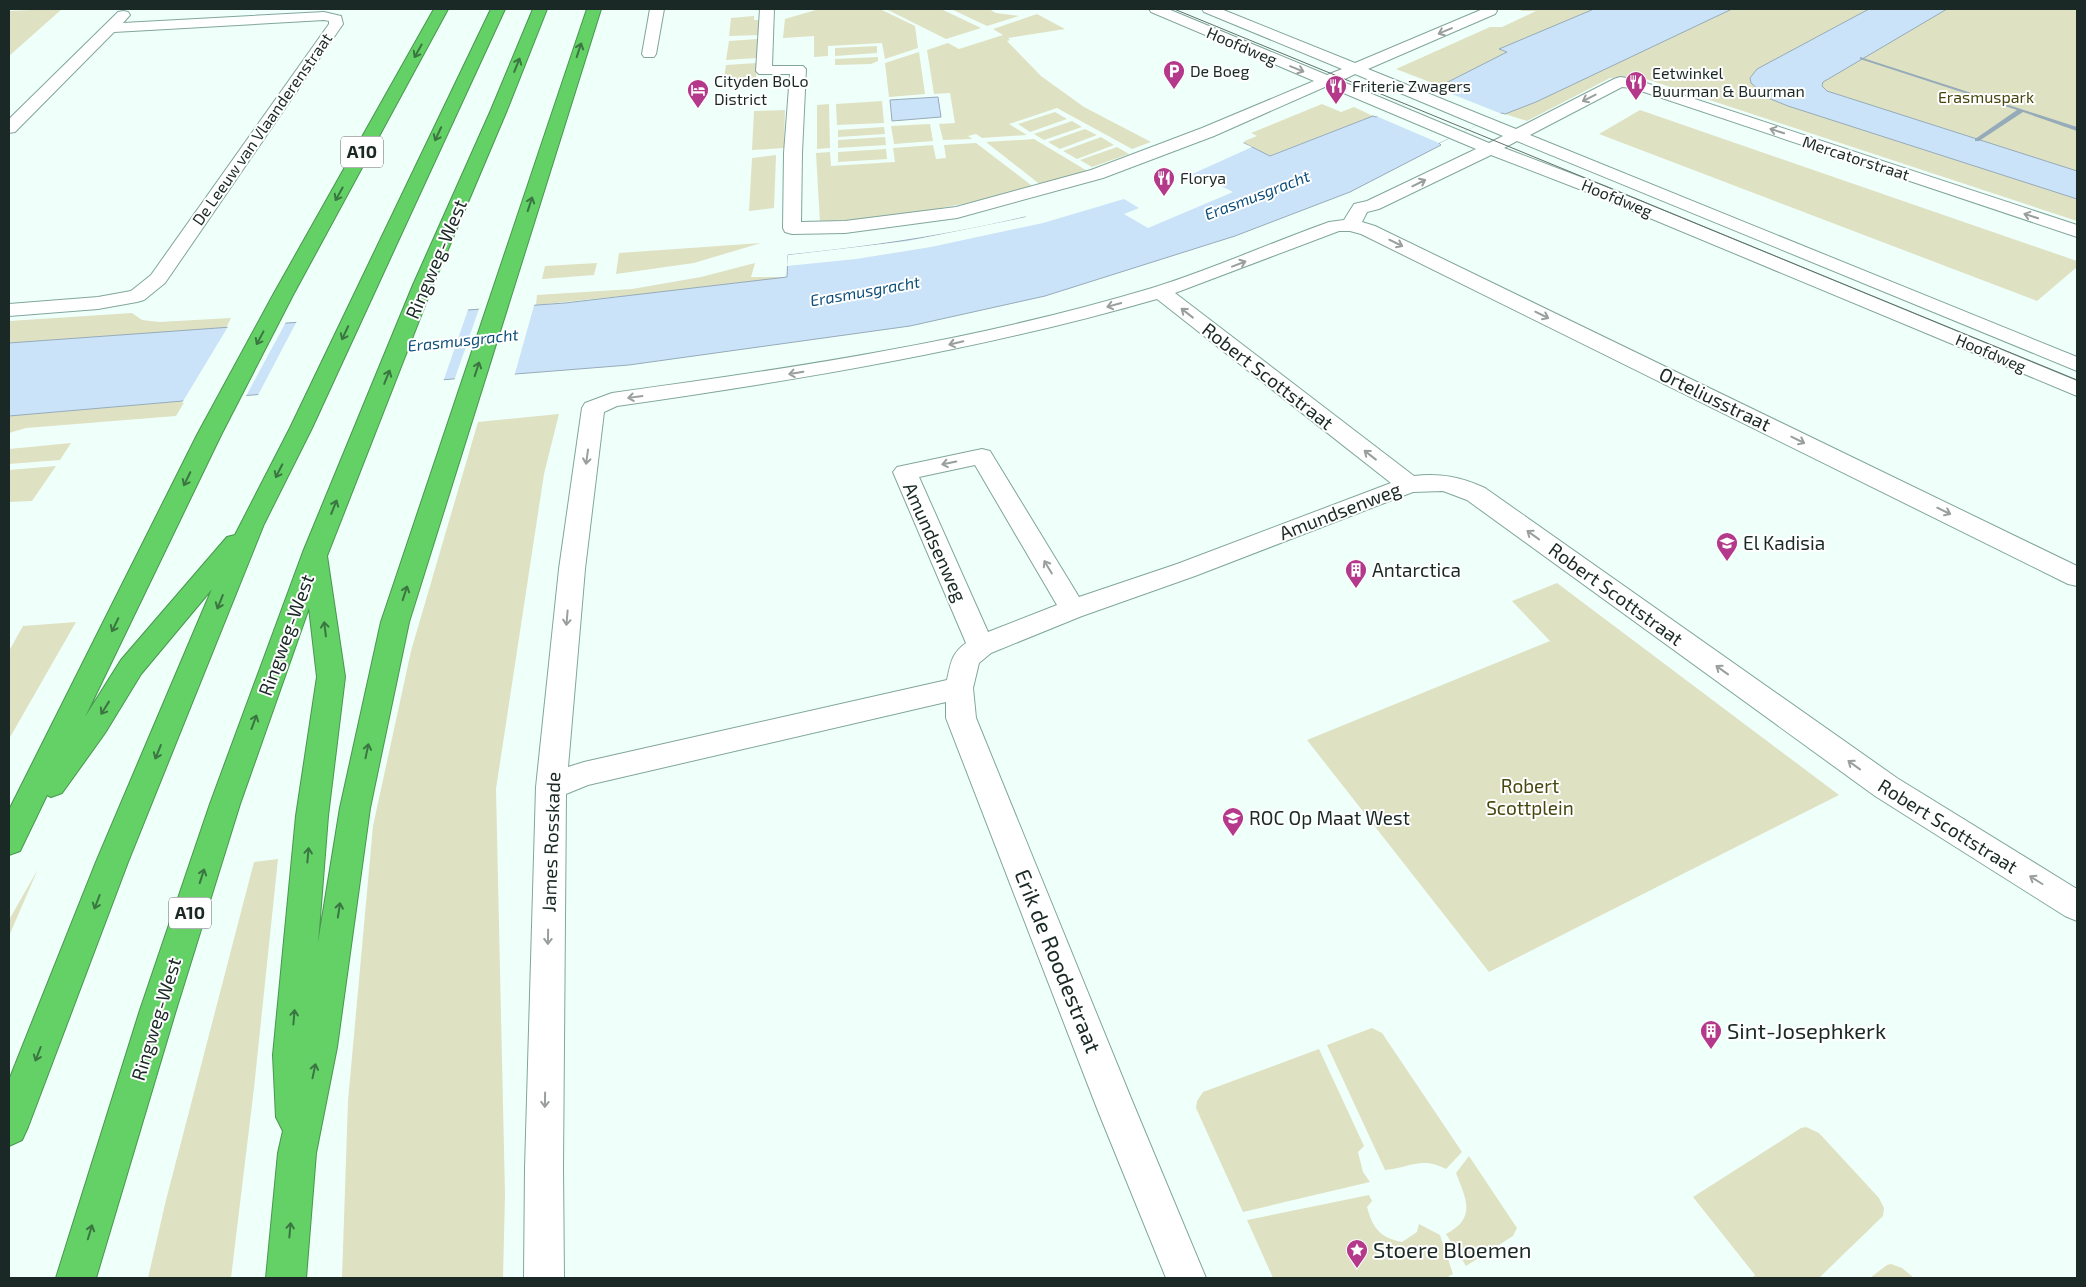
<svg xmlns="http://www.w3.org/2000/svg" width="2086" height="1287" font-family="'Exo 2',sans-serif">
<rect width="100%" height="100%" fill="#effffa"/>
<path fill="#dfe1c3" d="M52,9H62L9,56V11Z
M819,9H880L915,26L918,48L885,59L882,43L828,46V56L814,57V36L783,38L785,19Z
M886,9H941L981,28L946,39Z
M951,9H989L996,13L1019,16L987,26Z
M1524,9H1619L1440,86L1396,69L1490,27H1502L1536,11H1520Z
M1695,9H2077V221L1637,76L1610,78L1527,121L1505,114L1536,102L1609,67Z
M1037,14L1065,29L1008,38L1010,40L1007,41L1041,76L1084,107L1151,142L1132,149L1057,108L1009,124L1027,135L982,138L976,134L968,136L972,139L943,140L939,124L955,123L950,93L934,94L927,50L948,43L959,49L1003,35L993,29Z
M754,16V20H760L759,35L729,36L731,18Z
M758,39L757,58L726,60L729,41Z
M877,46V53L835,56V48Z
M919,52L925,94L889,97L885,63Z
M878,57V61L871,64L835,65V59Z
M757,63L756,80L730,81V78H724L726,65Z
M882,101L884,123L837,125L836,104Z
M829,104L830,148L817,149V105Z
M1322,104L1341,112L1354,107L1373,116L1269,156L1242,142L1257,136L1251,133Z
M785,110L784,148L752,150L754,111Z
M1640,110L2077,261V267L2037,301L1599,134Z
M1055,112L1067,119L1030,132L1018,124Z
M1072,121L1082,127L1044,140L1034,134Z
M930,124L933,141L894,144L891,126Z
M884,127L885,134L838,137V130Z
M1085,129L1097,135L1060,149L1048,142Z
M885,137L886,145L838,148V140Z
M1101,137L1114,145L1077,159L1063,151Z
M1034,139L1089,172L1042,186L986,142Z
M976,143L1035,188L962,204L893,217L820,223L816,153L830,152L831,166L895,162L893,148L933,145L936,159L946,158L944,145Z
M1117,147L1129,154L1092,167L1080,160Z
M886,149L887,159L838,162V152Z
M776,155L774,208L749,211L752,158Z
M761,243L694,263L616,274L619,253Z
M597,263L594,275L542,279L545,266Z
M755,263L751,277H787L748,283L536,305L537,295L632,289L701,277Z
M132,313L142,320L159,322L231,318L226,328L9,343V321Z
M185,401L176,416L26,428L9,433V416Z
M559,414L544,474L496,789L505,1195L503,1278H342L348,1101L373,826L411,651L478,422Z
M71,443L60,460L9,464V449Z
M56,466L32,501L9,502V470Z
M1557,583L1839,795L1489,972L1307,740L1550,641L1512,601Z
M76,622L9,739V651L23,626Z
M278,859L254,1088L231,1278H148L166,1200L254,862Z
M38,869L9,936V920Z
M1372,1028L1382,1033L1462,1152L1446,1169C1421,1156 1410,1168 1385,1170L1327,1045Z
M1319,1049L1364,1146L1358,1152L1363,1172L1370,1182L1243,1212L1196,1108L1197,1101L1203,1092Z
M1806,1127L1819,1133L1879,1198L1884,1208L1883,1216L1819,1278H1752L1755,1275L1693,1197L1801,1128Z
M1469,1156L1517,1228L1513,1236L1466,1266L1446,1234C1477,1218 1466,1199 1456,1173Z
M1369,1195L1372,1201L1367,1207C1373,1228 1379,1237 1402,1242L1417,1232L1419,1224L1440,1235L1453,1274L1446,1278H1273L1247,1220Z
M1891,1264L1902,1268L1914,1278H1870L1887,1265Z"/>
<path fill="#cbe3f8" stroke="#96abb9" d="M1594,9H1732L1536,102L1505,114L1502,113L1439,143L1441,145L1350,192L1235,236L1045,296L910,326L629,365L264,394L9,416V343L565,303L787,277L788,255C908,243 1026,223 1140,184C1175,172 1208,156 1242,142L1270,156L1373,116L1376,117L1440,89V86L1507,52L1499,49Z
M1869,9H1947L1830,78L1823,82L1822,86L1827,91L2077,171V199L1788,106L1768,98L1751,83L1750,78L1757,69Z
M938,97L941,117L892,121L890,100Z"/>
<path fill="#effffa" d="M1439,89L1502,114L1439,143L1376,116Z
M1243,140L1245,141L1243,143L1252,147L1190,175L1202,181L1212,177L1223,183L1219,185L1233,192L1148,228L1124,214L1139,208L1124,199L1043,223L931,247L856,259L787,266L788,255L908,241L1026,217L1025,216L1097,196L1141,182Z
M535,302L514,377L454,381L480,306Z
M469,307L443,382L257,397L298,319Z
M287,320L245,398L182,403L229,325Z"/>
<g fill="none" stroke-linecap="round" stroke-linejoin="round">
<path fill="#96abb9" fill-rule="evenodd" d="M1860,57L2077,127V131L2023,112L1979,141H1975V139L2017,110L1860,59Z"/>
<g stroke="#80a69c" stroke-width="2">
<path id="minor" d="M650,9H664L656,54L654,57H644L642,54Z
M760,9H774L772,66H803L806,69L802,153L801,222L845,221L956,207L1091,170L1202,128L1314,81L1151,12L1149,9H1168L1327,75L1342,69L1204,12L1202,9H1221L1355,63L1483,9H1495L1497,11L1495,14L1368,69L1516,129L1614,79L1620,77L1634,79L2077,225V237L1632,88L1622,87L1530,135L2077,357V371L1517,141L1504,148L1604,186L2077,381V396L1592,194L1491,155L1379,209L1367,212L1362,222L1375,226L2077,566V586L2068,584L1361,234L1350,231H1339L1175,293L1414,476C1440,473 1461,477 1485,488L1897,778L2077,889V921L2065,916L1875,796L1467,500L1443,491L1413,492L1195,576L1082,616L991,653L979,663L973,688L976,718L1133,1103L1206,1278H1166L1098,1111L946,718V702L588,785L566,794L563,1168L564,1278H524L525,1168L536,787L559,569L582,408L585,403L612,393C794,368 976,341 1152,288C1213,269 1270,243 1329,222L1344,220L1354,204L1367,201L1476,149L1327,86L1214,136L1103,178L957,218L845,233L792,234L785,232L783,228L784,153L790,74H759L756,71ZM1355,74L1503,136L1489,143L1341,81ZM1157,299L1391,483L1177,564L1079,597L990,451L982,449L897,467L893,472L966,643C951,654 951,663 947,680L584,762L568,767L585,569L604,412L617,406C799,380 980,350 1157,299ZM975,465L1057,605L988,632L919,477Z
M123,11L128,12L130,15L123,23L324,12L341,16L343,24L165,283L144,300L137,302L98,309L9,316V304L98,297L131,291L151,275L329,24V21L324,20L114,32L15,132L9,133V119L118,12Z"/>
</g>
<g stroke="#49964f" stroke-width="2">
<path id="highway" d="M434,9H448L293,295L221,435L85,717L121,660L227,537L235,535L290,428L491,9H505L312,428L264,524L128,862L28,1127L22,1140L9,1146V1080L96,862L212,589L141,674L105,733L62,793L51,797L47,795L20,851L9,855V810L197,435L273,295Z
M533,9H547L507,110L433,285L327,556L345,677L328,816L318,943L340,808L381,622L587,9H601L409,622L370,808L337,1047L316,1153L306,1278H266L278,1153L283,1131L276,1117L273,1055L296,816L317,677L309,608L240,804L176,1010L96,1278H56L140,1010L210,804L303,552L413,285L491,110Z"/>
</g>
<use href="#minor" fill="#fff" fill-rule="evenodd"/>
<use href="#highway" fill="#63d166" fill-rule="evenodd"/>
<path stroke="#61716c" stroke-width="1" d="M1174,9L2077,380"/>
</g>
<defs><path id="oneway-shaft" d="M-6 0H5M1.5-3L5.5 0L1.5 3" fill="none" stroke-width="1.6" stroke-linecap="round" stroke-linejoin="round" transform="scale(1.25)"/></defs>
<g stroke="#989f9d">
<use href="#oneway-shaft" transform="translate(1445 31) rotate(157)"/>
<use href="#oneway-shaft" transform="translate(1297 69) rotate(22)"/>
<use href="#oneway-shaft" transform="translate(1589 98) rotate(153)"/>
<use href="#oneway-shaft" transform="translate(1777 131) rotate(-162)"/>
<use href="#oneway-shaft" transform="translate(1419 183) rotate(-26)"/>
<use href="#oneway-shaft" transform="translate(2031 216) rotate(-162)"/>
<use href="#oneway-shaft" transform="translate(1396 243) rotate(26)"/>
<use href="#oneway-shaft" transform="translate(1239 264) rotate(-21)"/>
<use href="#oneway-shaft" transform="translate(1114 305) rotate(165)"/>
<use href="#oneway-shaft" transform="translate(1187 313) rotate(-142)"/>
<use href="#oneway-shaft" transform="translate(1542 315) rotate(26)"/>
<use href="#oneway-shaft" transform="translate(956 343) rotate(167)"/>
<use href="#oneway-shaft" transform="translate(796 373) rotate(170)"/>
<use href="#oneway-shaft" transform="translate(635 397) rotate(172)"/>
<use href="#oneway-shaft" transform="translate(1798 440) rotate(26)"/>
<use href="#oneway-shaft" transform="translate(1370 455) rotate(-142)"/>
<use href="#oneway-shaft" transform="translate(587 457) rotate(98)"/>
<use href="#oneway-shaft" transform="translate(949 463) rotate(168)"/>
<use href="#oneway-shaft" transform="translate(1944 511) rotate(26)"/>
<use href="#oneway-shaft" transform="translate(1533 535) rotate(-144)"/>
<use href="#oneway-shaft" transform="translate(1048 567) rotate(-121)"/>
<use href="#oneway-shaft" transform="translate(567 618) rotate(95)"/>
<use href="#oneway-shaft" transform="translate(1722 670) rotate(-144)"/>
<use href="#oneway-shaft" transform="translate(1854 765) rotate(-144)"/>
<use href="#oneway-shaft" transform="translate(2036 880) rotate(-148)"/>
<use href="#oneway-shaft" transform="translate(548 937) rotate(91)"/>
<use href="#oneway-shaft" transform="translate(545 1100) rotate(91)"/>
</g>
<g stroke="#3b7542">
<use href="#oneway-shaft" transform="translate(579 50) rotate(-72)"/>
<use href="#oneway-shaft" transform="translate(418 51) rotate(119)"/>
<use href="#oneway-shaft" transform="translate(517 65) rotate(-68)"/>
<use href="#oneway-shaft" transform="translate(438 134) rotate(115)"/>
<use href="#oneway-shaft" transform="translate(339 194) rotate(119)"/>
<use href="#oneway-shaft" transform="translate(530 204) rotate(-72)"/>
<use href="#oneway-shaft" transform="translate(345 333) rotate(115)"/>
<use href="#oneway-shaft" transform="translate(260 338) rotate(118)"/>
<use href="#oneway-shaft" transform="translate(477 369) rotate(-72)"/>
<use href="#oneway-shaft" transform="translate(387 377) rotate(-68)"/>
<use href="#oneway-shaft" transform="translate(279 471) rotate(117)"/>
<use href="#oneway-shaft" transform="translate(187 479) rotate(116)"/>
<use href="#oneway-shaft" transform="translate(334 507) rotate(-68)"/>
<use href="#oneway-shaft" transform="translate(405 593) rotate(-72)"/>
<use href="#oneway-shaft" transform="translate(220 602) rotate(112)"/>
<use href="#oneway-shaft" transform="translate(115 625) rotate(116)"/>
<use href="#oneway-shaft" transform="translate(325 629) rotate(-97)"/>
<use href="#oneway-shaft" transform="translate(105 708) rotate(122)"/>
<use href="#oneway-shaft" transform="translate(254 722) rotate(-70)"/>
<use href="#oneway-shaft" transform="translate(367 751) rotate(-78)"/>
<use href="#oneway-shaft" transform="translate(158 752) rotate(112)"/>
<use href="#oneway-shaft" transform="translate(308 855) rotate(-85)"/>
<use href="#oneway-shaft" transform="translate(202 876) rotate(-72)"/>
<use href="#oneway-shaft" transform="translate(97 902) rotate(111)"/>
<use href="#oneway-shaft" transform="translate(339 910) rotate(-81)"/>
<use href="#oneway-shaft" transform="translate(294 1017) rotate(-85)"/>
<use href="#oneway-shaft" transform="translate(38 1054) rotate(111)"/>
<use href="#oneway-shaft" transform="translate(314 1071) rotate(-78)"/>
<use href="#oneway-shaft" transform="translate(290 1230) rotate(-85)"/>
<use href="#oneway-shaft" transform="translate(90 1232) rotate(-73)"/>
</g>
<defs>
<g id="parking-pin" transform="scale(1.125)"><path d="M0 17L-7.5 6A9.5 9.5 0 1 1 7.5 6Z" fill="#b4398b" stroke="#fff"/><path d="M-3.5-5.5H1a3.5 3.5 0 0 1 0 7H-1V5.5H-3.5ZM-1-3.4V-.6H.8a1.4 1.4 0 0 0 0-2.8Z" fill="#fff"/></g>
<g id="restaurant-pin" transform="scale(1.125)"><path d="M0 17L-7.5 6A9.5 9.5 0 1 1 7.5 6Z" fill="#b4398b" stroke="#fff"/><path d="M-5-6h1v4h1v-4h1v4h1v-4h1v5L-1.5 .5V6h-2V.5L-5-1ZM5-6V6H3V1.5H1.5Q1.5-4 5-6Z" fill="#fff"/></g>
<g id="hotel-pin" transform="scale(1.125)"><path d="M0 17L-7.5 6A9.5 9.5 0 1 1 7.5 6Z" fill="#b4398b" stroke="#fff"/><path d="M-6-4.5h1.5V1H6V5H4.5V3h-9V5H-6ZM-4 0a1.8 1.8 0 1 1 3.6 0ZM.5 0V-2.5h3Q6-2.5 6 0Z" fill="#fff"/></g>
<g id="school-pin" transform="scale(1.125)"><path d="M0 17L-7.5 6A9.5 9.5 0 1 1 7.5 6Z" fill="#b4398b" stroke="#fff"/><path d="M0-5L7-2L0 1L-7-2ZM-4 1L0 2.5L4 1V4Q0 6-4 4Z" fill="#fff"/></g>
<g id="building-pin" transform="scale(1.125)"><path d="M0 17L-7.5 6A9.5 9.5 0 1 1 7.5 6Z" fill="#b4398b" stroke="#fff"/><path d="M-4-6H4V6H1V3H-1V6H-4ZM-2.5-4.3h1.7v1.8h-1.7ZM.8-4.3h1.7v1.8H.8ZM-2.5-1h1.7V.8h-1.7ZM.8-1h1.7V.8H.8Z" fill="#fff"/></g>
<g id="sight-pin" transform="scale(1.125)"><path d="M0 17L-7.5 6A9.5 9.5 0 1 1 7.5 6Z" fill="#b4398b" stroke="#fff"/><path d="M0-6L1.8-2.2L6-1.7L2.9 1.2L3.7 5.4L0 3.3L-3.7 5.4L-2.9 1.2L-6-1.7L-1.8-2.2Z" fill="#fff"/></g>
</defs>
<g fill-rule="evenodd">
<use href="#parking-pin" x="1174" y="71"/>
<use href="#restaurant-pin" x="1636" y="82"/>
<use href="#restaurant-pin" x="1336" y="86"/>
<use href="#hotel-pin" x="698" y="90"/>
<use href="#restaurant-pin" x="1164" y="178"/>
<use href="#school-pin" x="1727" y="543"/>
<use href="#building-pin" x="1356" y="570"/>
<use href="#school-pin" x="1233" y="818"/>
<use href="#building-pin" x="1711" y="1031"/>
<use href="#sight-pin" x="1357" y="1250"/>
</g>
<g text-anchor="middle" stroke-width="4" stroke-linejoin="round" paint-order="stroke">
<g font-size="16" fill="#1a2925" stroke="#fff">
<text transform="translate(1242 46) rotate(23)" y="6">Hoofdweg</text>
<text transform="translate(262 129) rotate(-55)" y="6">De Leeuw van Vlaanderenstraat</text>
<text transform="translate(1856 158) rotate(18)" y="6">Mercatorstraat</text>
<text transform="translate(1617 198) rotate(22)" y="6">Hoofdweg</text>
<text transform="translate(1991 353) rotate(23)" y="6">Hoofdweg</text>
</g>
<g font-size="16" fill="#1a2925" stroke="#fff" text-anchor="start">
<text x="1190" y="77">De Boeg</text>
<text x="1652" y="79">Eetwinkel<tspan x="1652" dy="18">Buurman &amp; Buurman</tspan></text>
<text x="714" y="87">Cityden BoLo<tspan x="714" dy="18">District</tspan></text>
<text x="1352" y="92">Friterie Zwagers</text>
<text x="1180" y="184">Florya</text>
</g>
<g font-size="16" fill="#46470e" stroke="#fff">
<text x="1986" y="103">Erasmuspark</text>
</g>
<g font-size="16" font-style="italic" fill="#0c4e7a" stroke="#fff">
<text transform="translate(1257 195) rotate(-21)" y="6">Erasmusgracht</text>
<text transform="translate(865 291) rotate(-10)" y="6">Erasmusgracht</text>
<text transform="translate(463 340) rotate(-6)" y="6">Erasmusgracht</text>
</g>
<g fill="#fff" stroke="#5f6966" stroke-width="1">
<rect x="341" y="136.5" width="42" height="31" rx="4"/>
<rect x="169" y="897.5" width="42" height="31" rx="4"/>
</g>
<g font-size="18" font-weight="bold" fill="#1a2925">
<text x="362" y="158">A10</text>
<text x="190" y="919">A10</text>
</g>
<g font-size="19" fill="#1a2925" stroke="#fff">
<text transform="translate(436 259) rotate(-67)" y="7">Ringweg-West</text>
<text transform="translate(1268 376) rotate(38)" y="7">Robert Scottstraat</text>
<text transform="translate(1715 399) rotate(26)" y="7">Orteliusstraat</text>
<text transform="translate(1340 511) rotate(-21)" y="7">Amundsenweg</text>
<text transform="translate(935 542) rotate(66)" y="7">Amundsenweg</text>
<text transform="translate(1616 594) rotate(36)" y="7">Robert Scottstraat</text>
<text transform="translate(286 635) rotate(-70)" y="7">Ringweg-West</text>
<text transform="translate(1948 826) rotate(32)" y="7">Robert Scottstraat</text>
<text transform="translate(551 842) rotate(-88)" y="7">James Rosskade</text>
<text transform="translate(156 1019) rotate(-73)" y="7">Ringweg-West</text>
</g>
<g font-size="19" fill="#1a2925" stroke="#fff" text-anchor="start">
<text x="1743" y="550">El Kadisia</text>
<text x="1372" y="577">Antarctica</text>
<text x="1249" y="825">ROC Op Maat West</text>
</g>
<g font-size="19" fill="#46470e" stroke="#fff">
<text x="1530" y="793">Robert<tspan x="1530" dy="22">Scottplein</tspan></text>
</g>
<g font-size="22" fill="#1a2925" stroke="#fff">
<text transform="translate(1058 961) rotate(68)" y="8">Erik de Roodestraat</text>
</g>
<g font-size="22" fill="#1a2925" stroke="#fff" text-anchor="start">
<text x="1727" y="1039">Sint-Josephkerk</text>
<text x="1373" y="1258">Stoere Bloemen</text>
</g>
</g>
<rect width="2086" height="1287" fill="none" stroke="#1a2925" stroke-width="20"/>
</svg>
